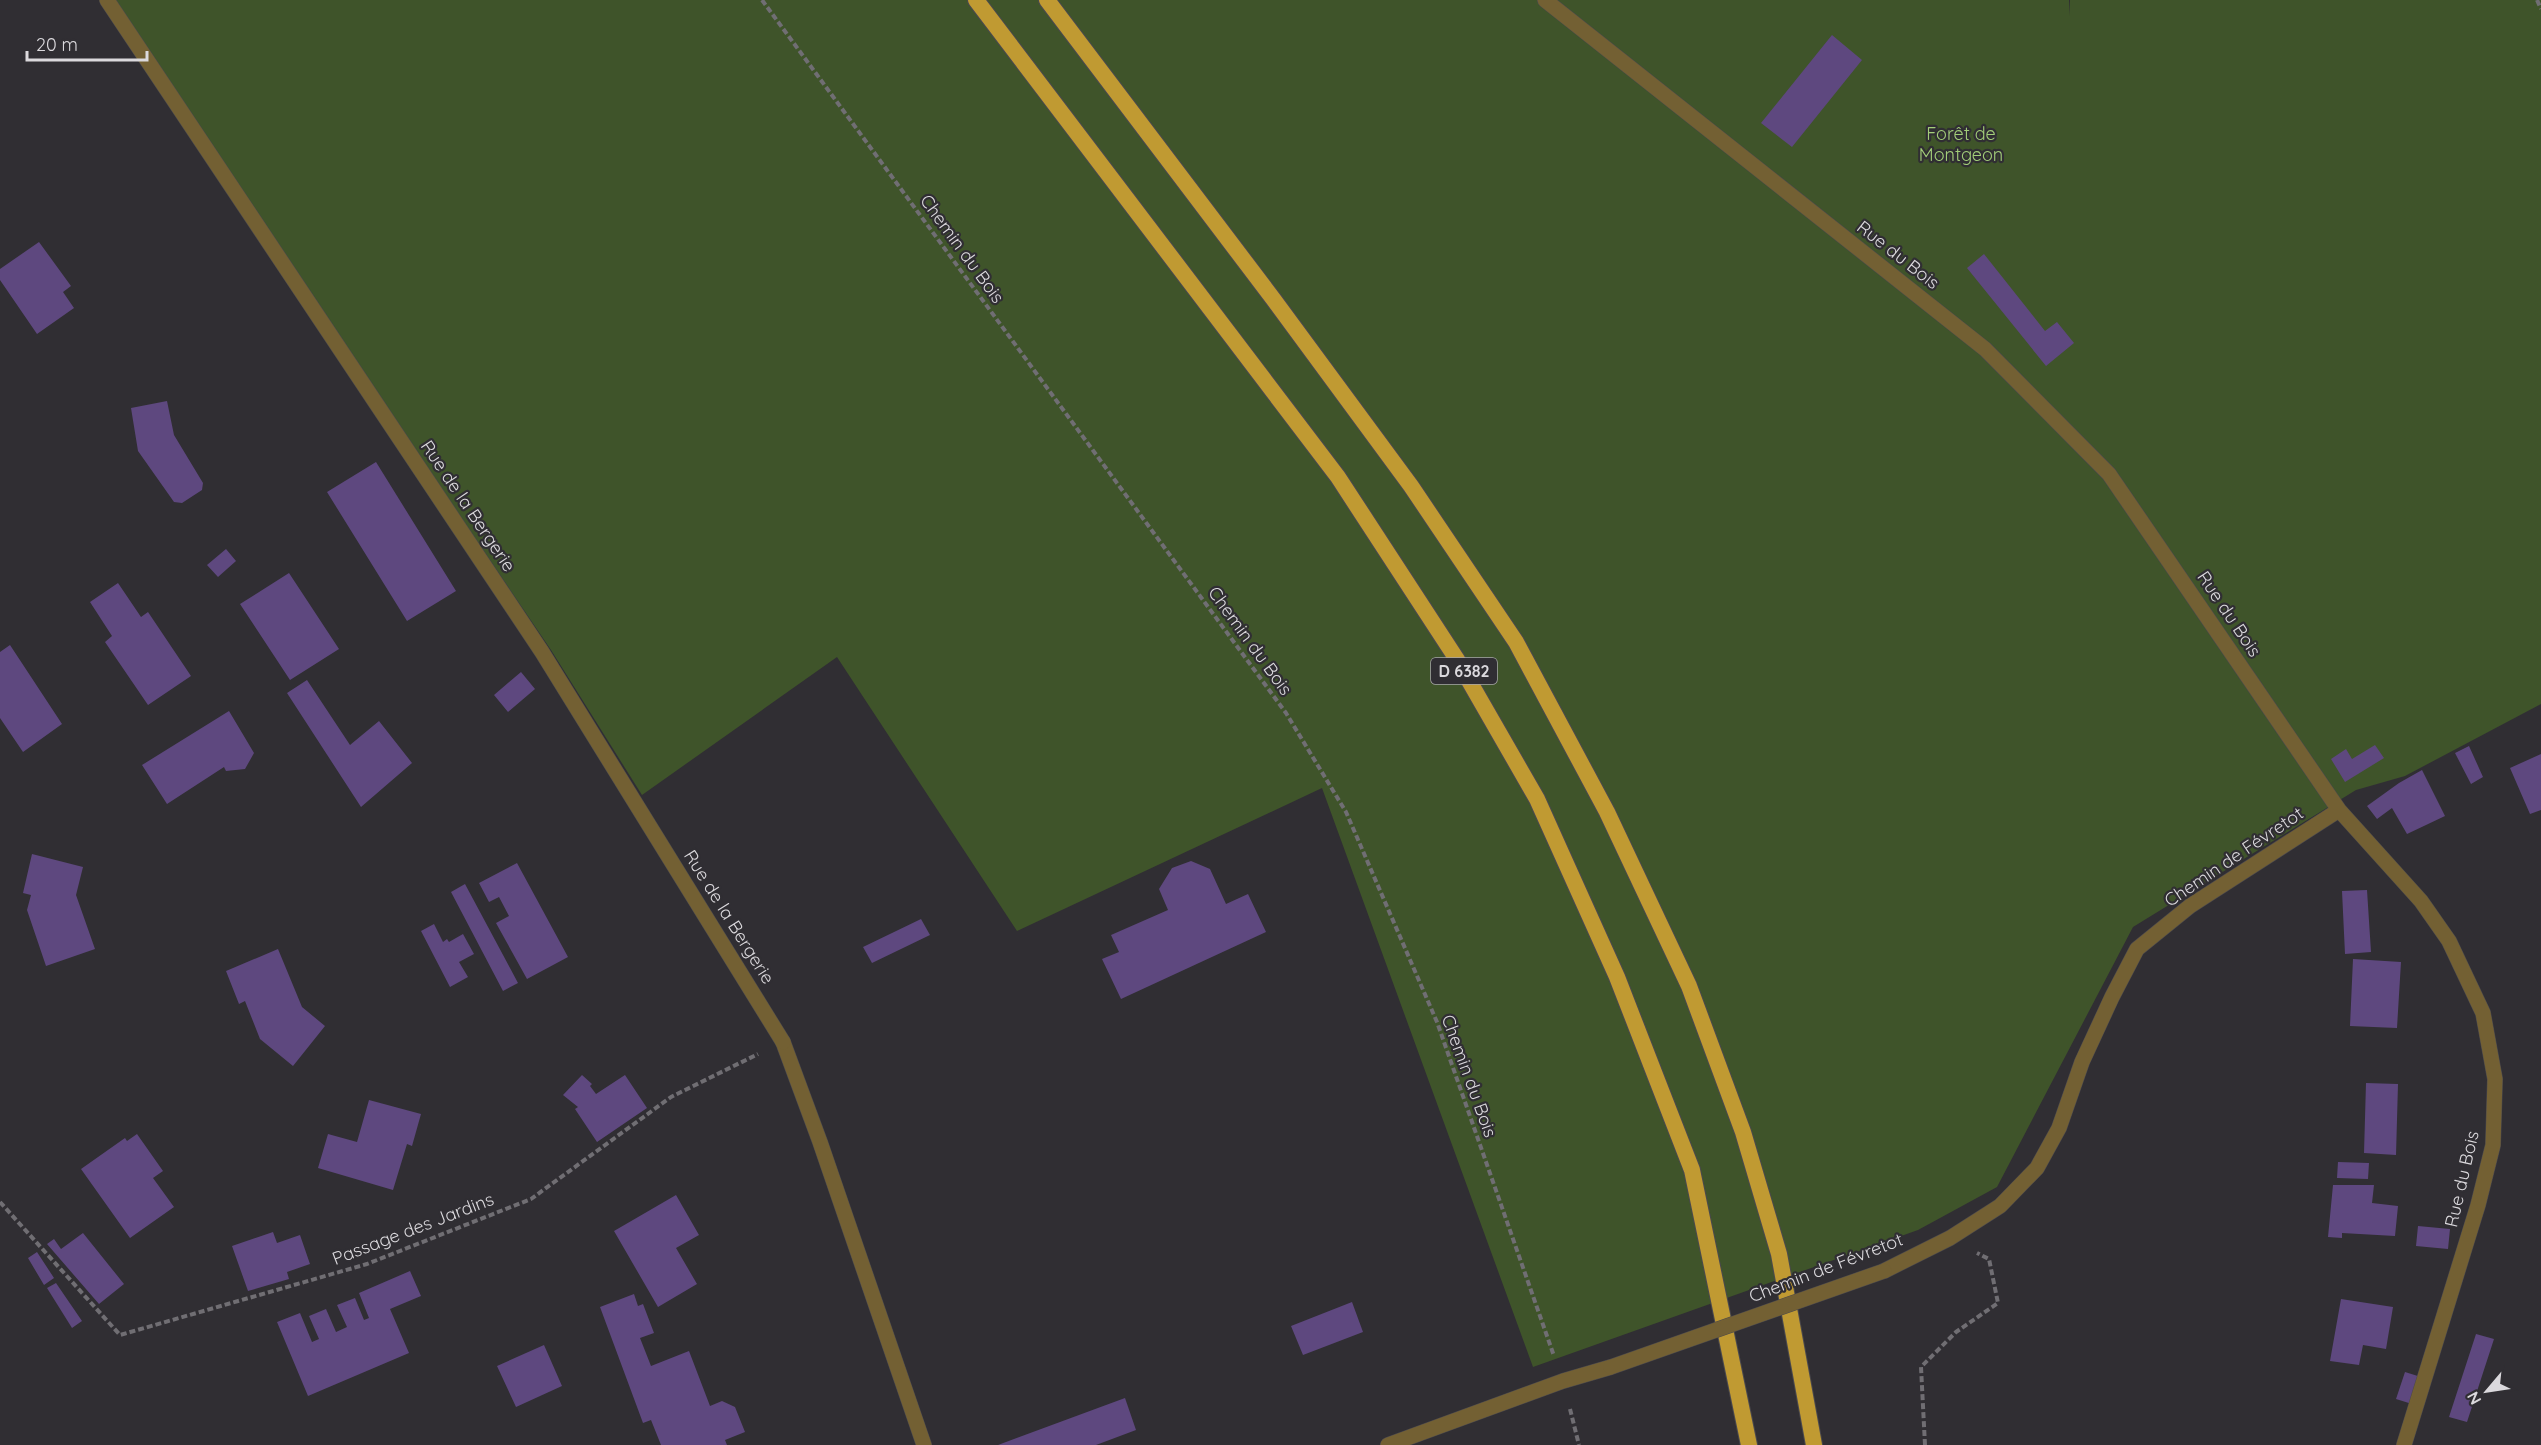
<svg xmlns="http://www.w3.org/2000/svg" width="2541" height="1445" font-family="Quicksand,sans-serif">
<rect width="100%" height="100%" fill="#302e33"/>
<path fill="#3f542a" d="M116,0H2069L2070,16V0H2541V704L2405,776L2356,790L2133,927L1997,1187L1918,1230L1533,1367L1322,788L1017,931L837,657L642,795L551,650L173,93Z"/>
<path fill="#5e487f" d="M1832,35L1862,60L1792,147L1761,123Z
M39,242L71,286L63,292L74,308L37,334L0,280V269Z
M1984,254L2045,331L2057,322L2074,343L2046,366L1967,268Z
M167,401L174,435L203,483L202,490L182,503L174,502L138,451L131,408Z
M376,462L456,591L407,621L327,492Z
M226,549L236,561L218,577L207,565Z
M289,573L339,649L290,680L240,604Z
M118,583L141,617L148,612L191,676L148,705L105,642L112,636L90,602Z
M10,645L62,724L23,752L0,718V652Z
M521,672L535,689L508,712L494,695Z
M307,680L350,745L379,721L412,763L361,807L287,693Z
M229,711L254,753L245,769L226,771L224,767L167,804L142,765Z
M2375,745L2384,758L2345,782L2331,759L2346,749L2352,759Z
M2469,746L2483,777L2471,784L2455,753Z
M2541,754V810L2530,814L2510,768Z
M2422,770L2445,816L2407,834L2392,808L2377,819L2367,806L2399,783Z
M32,854L83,867L76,895L95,949L46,966L27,910L31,895L23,893Z
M1191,861L1210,869L1226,904L1248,894L1266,932L1121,999L1102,959L1119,952L1111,935L1168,910L1159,889L1172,868Z
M517,863L568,957L527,979L496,923L509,916L499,897L489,902L479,883Z
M465,884L518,983L503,991L451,892Z
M2367,890L2371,952L2345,954L2342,891Z
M921,919L930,935L872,963L863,947Z
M434,924L443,942L447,939L449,942L463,934L474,954L459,962L468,977L450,987L421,931Z
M278,949L302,1007L325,1026L293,1066L260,1039L245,1001L239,1004L226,971Z
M2353,959L2401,962L2397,1028L2350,1026Z
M582,1075L592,1084L590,1086L596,1094L625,1075L647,1108L597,1142L575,1109L578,1107L563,1095Z
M2366,1083L2398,1084L2396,1155L2364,1153Z
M369,1100L421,1114L412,1146L407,1144L393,1190L318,1168L328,1134L357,1142Z
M137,1134L163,1171L153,1178L174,1207L130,1238L81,1169L125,1138L127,1141Z
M2338,1162L2369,1163L2368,1179L2337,1178Z
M2333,1185H2374L2372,1203L2398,1206L2395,1236L2342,1233V1238L2328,1237Z
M676,1195L699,1235L676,1248L697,1284L658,1307L614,1231Z
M2418,1226L2450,1229L2448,1249L2416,1246Z
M273,1232L277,1243L300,1235L310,1264L287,1272L289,1279L248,1291L232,1246Z
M83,1233L124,1284L99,1304L47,1244L54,1239L61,1249Z
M37,1252L54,1278L44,1285L28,1258Z
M410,1271L421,1296L390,1309L409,1353L308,1396L277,1322L300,1313L312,1342L319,1339L309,1316L326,1309L336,1332L347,1327L337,1305L355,1298L364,1320L369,1318L359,1293Z
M56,1283L82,1321L72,1328L47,1288Z
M634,1294L638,1306L643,1304L654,1333L640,1338L651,1366L689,1351L710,1406L722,1401L735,1407L745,1432L725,1440L727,1445H661L651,1420L643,1423L600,1307Z
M2341,1299L2393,1307L2386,1349L2363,1345L2359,1365L2330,1361Z
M1352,1302L1363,1332L1303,1355L1291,1326Z
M2476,1334L2494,1339L2467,1422L2449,1417Z
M544,1345L562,1386L516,1407L497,1366Z
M2405,1372L2421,1377L2412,1404L2396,1399Z
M1125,1398L1136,1430L1096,1445H998Z"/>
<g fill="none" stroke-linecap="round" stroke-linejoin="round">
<g stroke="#4b494e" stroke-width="16">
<path id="service" d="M783,1042L820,1142L924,1445"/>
</g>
<g stroke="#4b494e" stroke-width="16">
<path id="minor" d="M107,0L542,652L783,1042
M1545,0L1985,349L2109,474L2339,810L2421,901L2449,941L2483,1013L2495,1079L2493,1145L2478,1205L2404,1445
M1884,1271L1950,1238L2000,1206L2037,1168L2059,1128L2082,1062L2112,997L2137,949L2190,906L2339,810
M1388,1445L1563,1381L1611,1367"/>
</g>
<g stroke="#4b494e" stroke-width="18">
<path id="trunk" d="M976,0L1338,477L1456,658L1537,799L1617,977L1692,1170L1749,1445
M1047,0L1274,300L1411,486L1516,642L1607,812L1689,986L1743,1132L1779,1254L1814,1445"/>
</g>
<path stroke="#706e73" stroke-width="4" stroke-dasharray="6 3" stroke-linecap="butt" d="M762,0L1286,713L1346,812L1437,1022L1554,1356
M2537,0L2541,9
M0,1202L120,1335L367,1264L531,1199L671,1097L758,1054
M1570,1409L1579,1445
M1925,1445L1921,1367L1956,1332L1998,1303L1989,1259L1977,1253"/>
<use href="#service" stroke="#736033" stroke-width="15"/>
<use href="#minor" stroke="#736033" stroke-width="15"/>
<use href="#trunk" stroke="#c09a32" stroke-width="16"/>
<g stroke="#4b494e" stroke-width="16" stroke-linecap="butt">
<path id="minor-bridge" d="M1611,1367L1884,1271"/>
</g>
<use href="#minor-bridge" stroke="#736033" stroke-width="15"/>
</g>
<g text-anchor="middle" stroke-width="4.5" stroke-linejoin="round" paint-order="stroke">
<rect fill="#302e33" stroke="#a8a6aa" stroke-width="1.5" x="1431" y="658" width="66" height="26" rx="4.5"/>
<g font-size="16" font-weight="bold" fill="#dbd9dd">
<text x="1464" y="677">D 6382</text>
</g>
<g font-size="18" fill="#a3ce79" stroke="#302e33">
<text x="1961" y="140">Forêt de<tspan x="1961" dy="21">Montgeon</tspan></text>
</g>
<g font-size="18" fill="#dbd9dd" stroke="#302e33">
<text transform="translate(962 249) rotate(54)" y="6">Chemin du Bois</text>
<text transform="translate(1898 255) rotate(38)" y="6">Rue du Bois</text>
<text transform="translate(468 506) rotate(56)" y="6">Rue de la Bergerie</text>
<text transform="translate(2229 614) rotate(56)" y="6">Rue du Bois</text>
<text transform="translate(1250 641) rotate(54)" y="6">Chemin du Bois</text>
<text transform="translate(2234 857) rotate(-34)" y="6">Chemin de Févretot</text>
<text transform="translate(729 917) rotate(58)" y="6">Rue de la Bergerie</text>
<text transform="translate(1469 1076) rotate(70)" y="6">Chemin du Bois</text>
<text transform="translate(2462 1179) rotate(-77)" y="6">Rue du Bois</text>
<text transform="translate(413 1229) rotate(-21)" y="6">Passage des Jardins</text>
<text transform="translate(1826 1268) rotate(-21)" y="6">Chemin de Févretot</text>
</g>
</g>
<g transform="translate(2487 1391) rotate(241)" stroke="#302e33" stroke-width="4.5" paint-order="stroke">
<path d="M0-4.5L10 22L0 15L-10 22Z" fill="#dbd9dd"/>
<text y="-9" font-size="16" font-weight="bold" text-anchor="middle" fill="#dbd9dd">N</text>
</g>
<path d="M27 51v9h120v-9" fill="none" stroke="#dbd9dd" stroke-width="3"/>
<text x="36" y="51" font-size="18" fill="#dbd9dd" stroke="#302e33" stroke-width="4.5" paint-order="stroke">20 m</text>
</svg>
